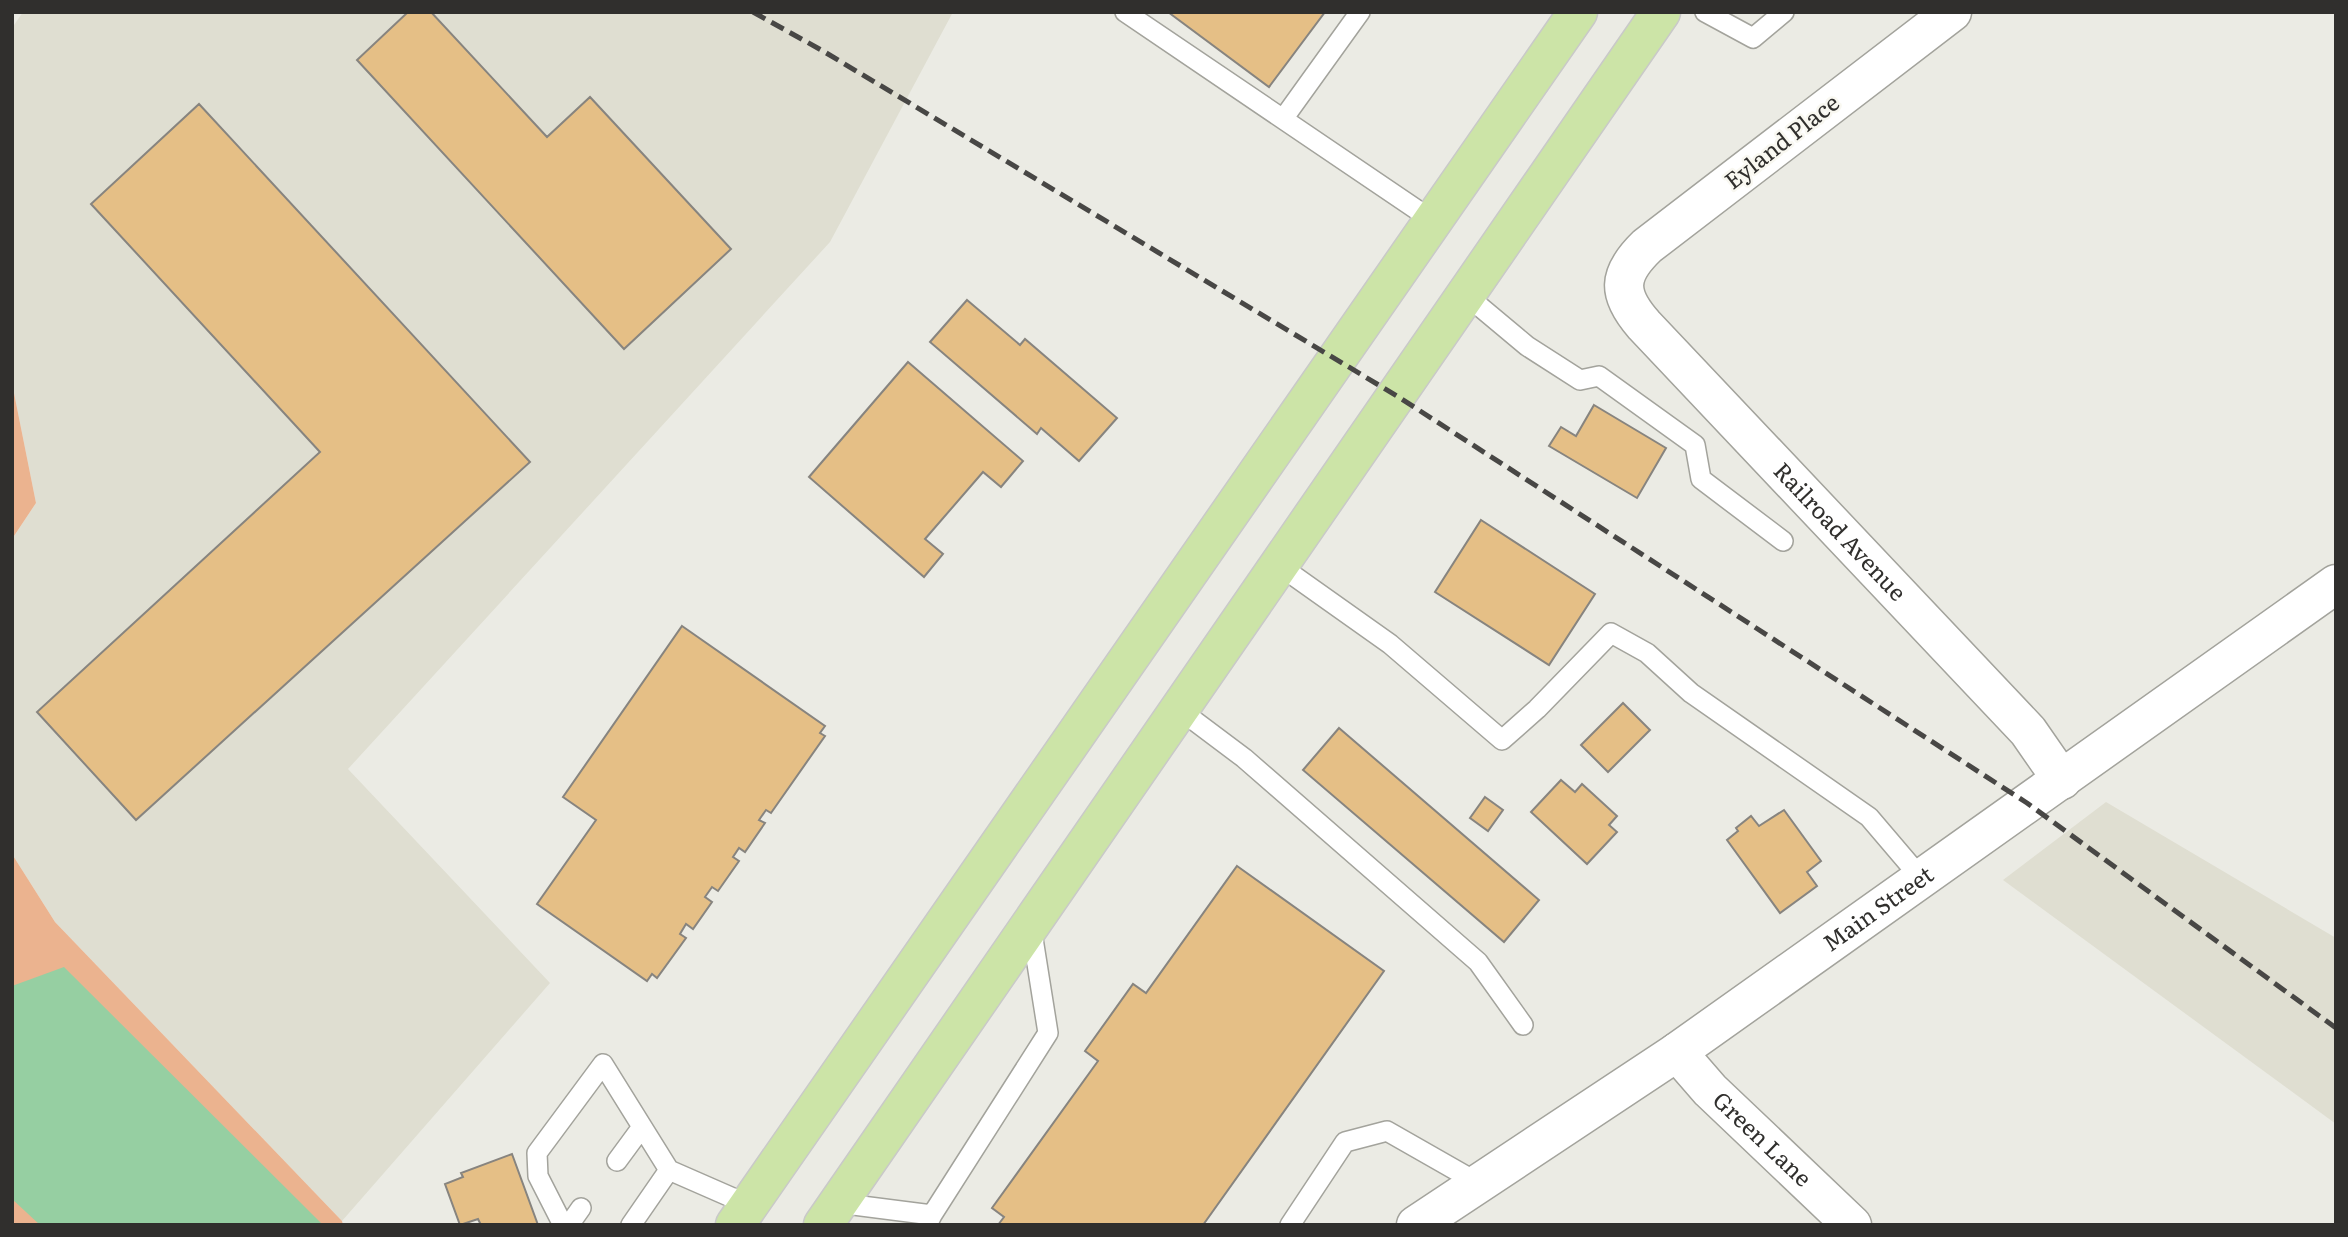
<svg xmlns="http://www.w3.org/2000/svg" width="2348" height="1237" font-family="Literata,serif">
<rect width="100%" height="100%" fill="#ebebe4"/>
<path fill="#dfded1" d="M23,12H953L830,242L348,769L550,983L342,1221L55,922L12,854V539L36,503L12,383V28Z
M2106,802L2336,938V1124L2003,880Z"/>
<path fill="#ebb38f" d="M12,383L36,503L12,539Z
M12,854L55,922L342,1221L343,1225H12Z"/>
<path fill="#96cfa2" d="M64,967L323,1225H40L12,1199V986Z"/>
<path fill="#e5bf86" stroke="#87847f" stroke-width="2" d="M408,12H431L547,137L590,97L731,249L624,349L357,60Z
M1168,12H1325L1269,87Z
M199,104L530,462L136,820L37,712L320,452L91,204Z
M967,300L1020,345L1025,339L1117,418L1079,461L1041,428L1037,434L930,342Z
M908,362L1023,461L1001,487L983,472L925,539L943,554L924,577L809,477Z
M1594,405L1666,448L1637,498L1549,446L1561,427L1576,436Z
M1481,520L1595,594L1549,665L1435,592Z
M682,626L825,726L820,733L825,736L771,813L766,810L759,820L765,823L745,852L739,848L733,857L739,861L718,891L712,887L705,897L712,902L693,929L686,924L680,934L686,938L657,978L652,974L647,981L537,904L596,820L563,797Z
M1623,703L1650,730L1608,772L1581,745Z
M1339,728L1539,900L1504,942L1303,770Z
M1561,780L1575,792L1582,784L1617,816L1609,825L1617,832L1587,864L1531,812Z
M1485,797L1503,810L1488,831L1470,818Z
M1784,810L1821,861L1807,872L1817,886L1780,913L1727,840L1738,831L1736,828L1751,816L1759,826Z
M1237,866L1384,971L1203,1225H998L1004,1217L992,1208L1098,1061L1085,1051L1133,984L1146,993Z
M512,1154L538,1225H481L478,1219L460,1225L445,1184L463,1177L461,1173Z"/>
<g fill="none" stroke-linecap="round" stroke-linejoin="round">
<g stroke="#a3a39c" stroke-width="22">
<path id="service" d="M1125,12L1432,220
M1705,12L1753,38L1784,12
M1283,119L1360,12
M1466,295L1527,346L1580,380L1599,376L1695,445L1701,479L1783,541
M1280,566L1390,644L1502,740L1537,709L1611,633L1647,653L1691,693L1869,817L1921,878
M1180,710L1244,758L1478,962L1523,1025
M617,1161L642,1127
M838,1203L932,1215L927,1225
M932,1215L1048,1033L1031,926
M563,1225L538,1176L537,1153L603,1064L669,1170L749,1205
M569,1225L581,1208
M631,1225L669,1170
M1290,1225L1345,1142L1387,1131L1480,1184"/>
</g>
<g stroke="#a3a39c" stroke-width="41">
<g id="minor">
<path id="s1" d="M1952,12L1647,246C1617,275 1617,294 1644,325L2028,731L2062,780"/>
<path id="s2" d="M1677,1052L1710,1090L1852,1225"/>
</g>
</g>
<g stroke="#a3a39c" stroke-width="41">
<g id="tertiary">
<path id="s3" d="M1416,1225L1677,1052L2336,584"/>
</g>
</g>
<g stroke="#c9c9c8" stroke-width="41">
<path id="trunk" d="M735,1225L1578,12
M823,1225L1661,12"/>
</g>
<use href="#service" stroke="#fff" stroke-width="19"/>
<use href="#minor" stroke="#fff" stroke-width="38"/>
<use href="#tertiary" stroke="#fff" stroke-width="38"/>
<use href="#trunk" stroke="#cce4a7" stroke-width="38"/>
<path stroke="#484745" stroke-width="5" stroke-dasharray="14 7" stroke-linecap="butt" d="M753,12L823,51L1397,396L2027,803L2336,1028"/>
</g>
<g text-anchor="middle" stroke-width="5" stroke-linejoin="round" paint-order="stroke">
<g font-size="23" fill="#302f2d" stroke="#f9f8f1">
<text transform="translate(1782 142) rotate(-38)" y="8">Eyland Place</text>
<text dy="8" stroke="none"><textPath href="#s1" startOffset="761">Railroad Avenue</textPath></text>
<text dy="8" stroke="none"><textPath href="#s3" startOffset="560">Main Street</textPath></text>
<text dy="8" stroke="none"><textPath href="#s2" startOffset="122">Green Lane</textPath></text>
</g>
</g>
<rect width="2348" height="1237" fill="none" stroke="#302f2d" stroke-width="28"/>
</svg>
